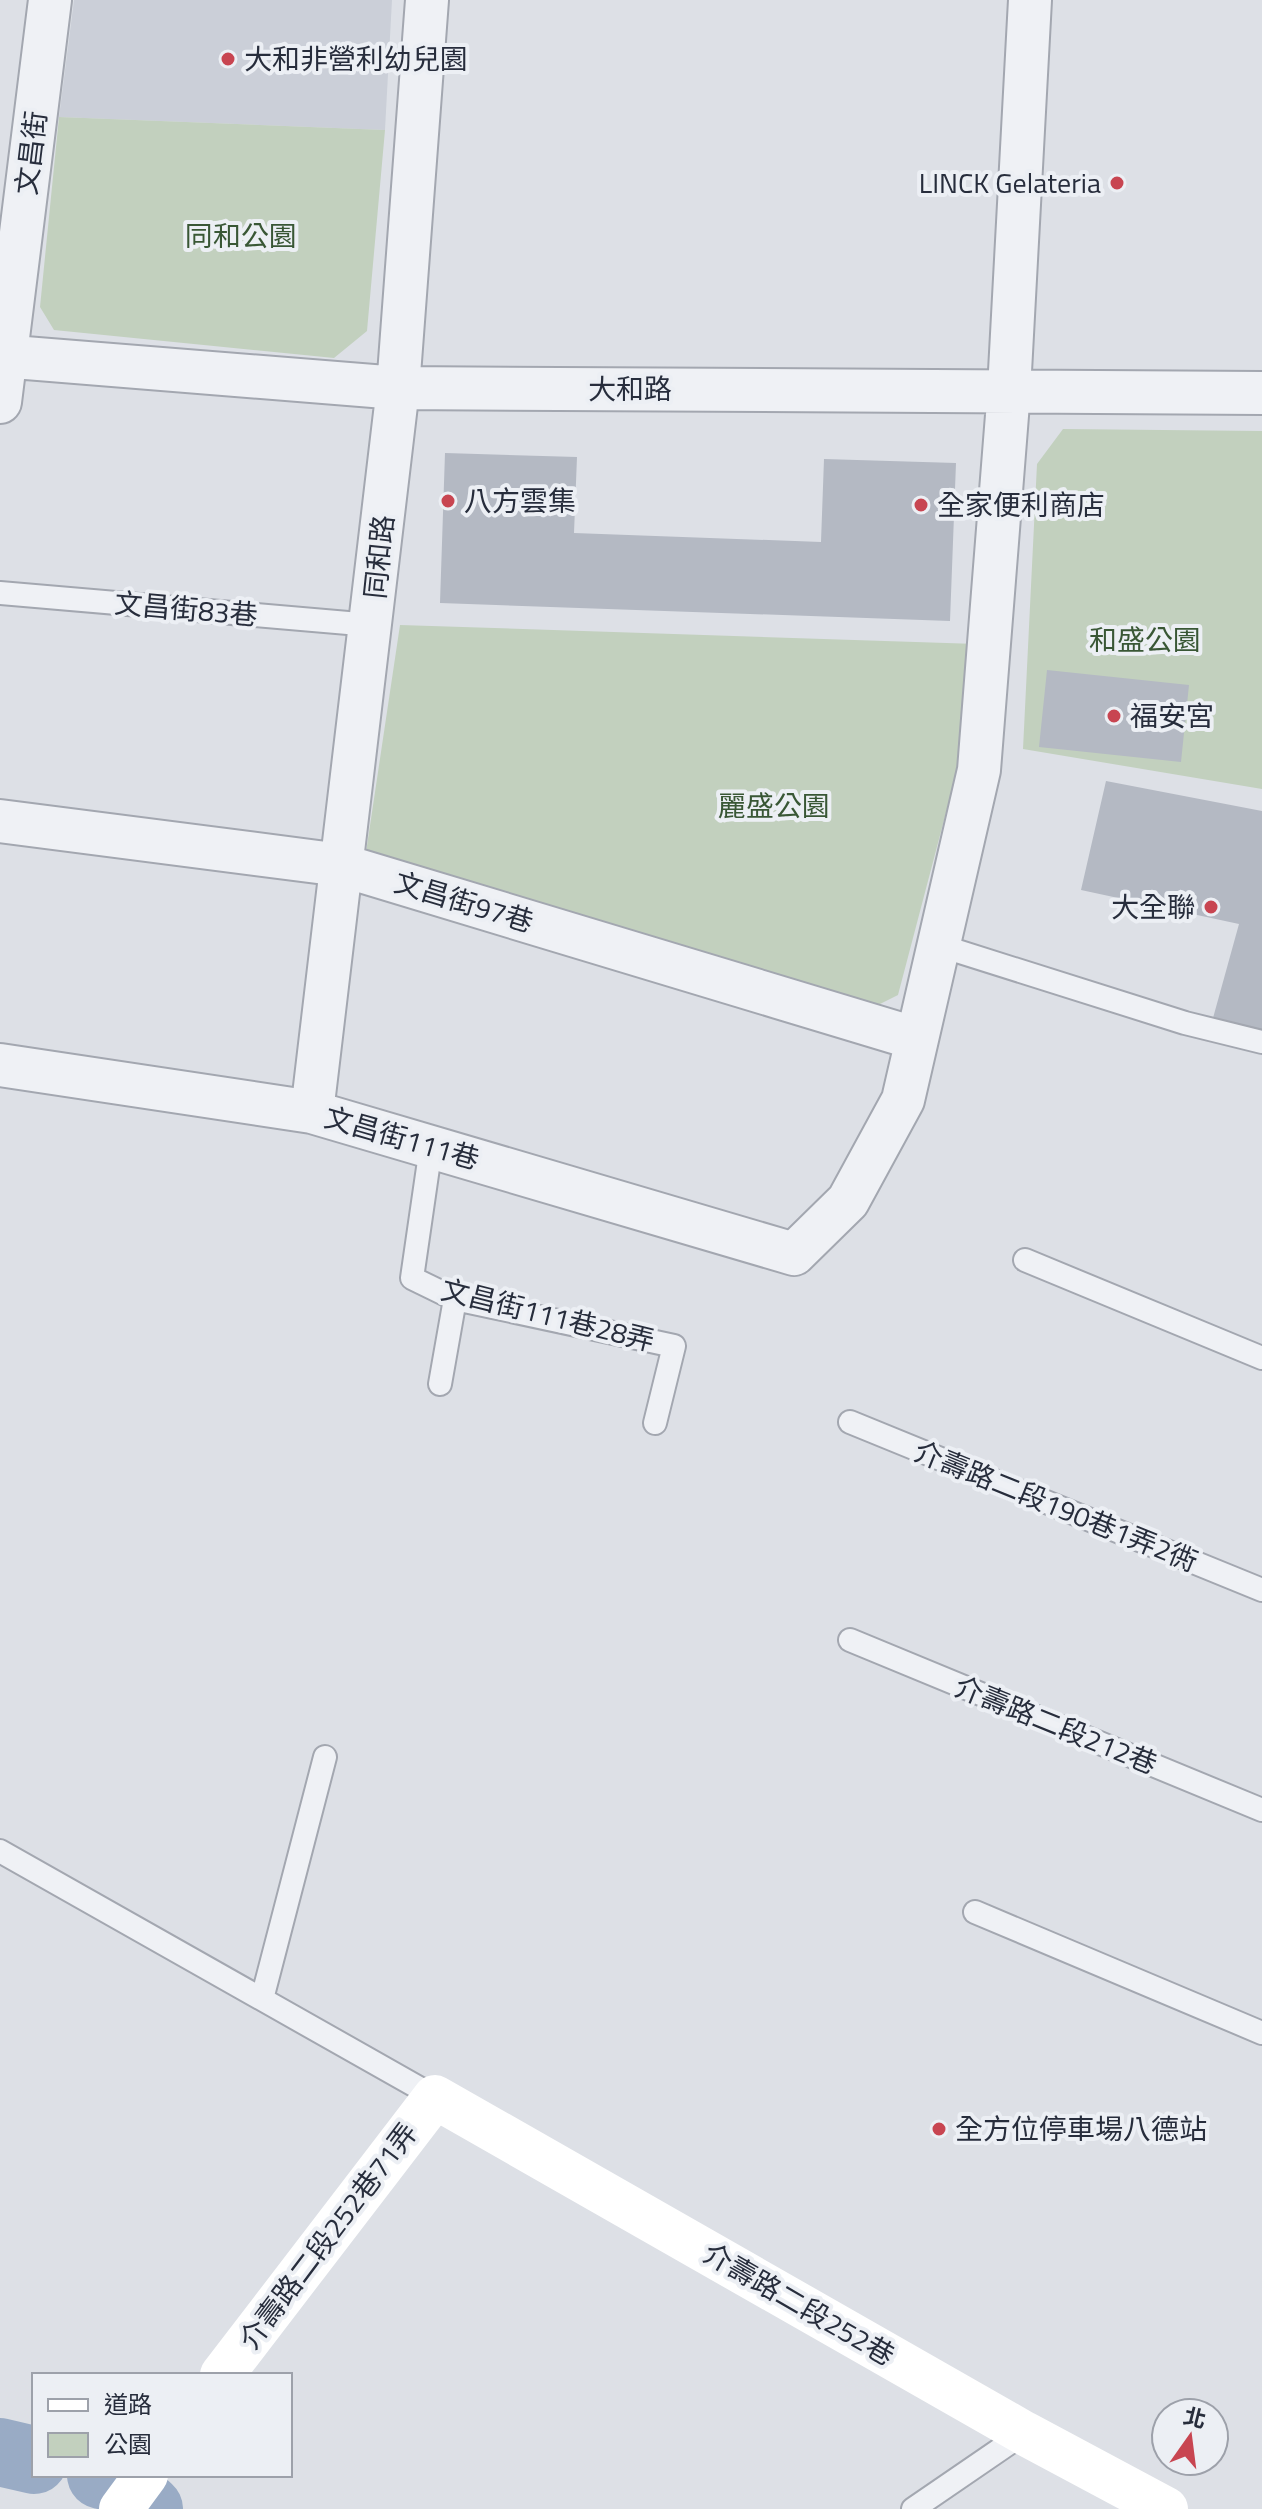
<svg xmlns="http://www.w3.org/2000/svg" width="1262" height="2509" font-family="'Titillium Web','Noto Sans TC',sans-serif">
<rect width="100%" height="100%" fill="#dde0e6"/>
<path fill="#cbcfd8" d="M74,0H392L385,130L59,117Z"/>
<path fill="#c2d0be" d="M59,117L385,130L367,331L334,358L54,330L40,307Z
M1063,429L1262,431V789L1023,749L1037,464Z
M400,625L977,644L974,706L898,995L868,1010L365,859Z"/>
<g fill="none" stroke-linecap="round" stroke-linejoin="round">
<path stroke="#99abc5" stroke-width="68" d="M0,2452L34,2460
M101,2475L115,2478L149,2509"/>
</g>
<path fill="#b4b9c3" d="M445,453L577,457L574,533L821,542L824,459L956,463L950,621L440,603Z
M1047,670L1189,685L1181,762L1039,747Z
M1106,781L1262,811V1030L1213,1018L1239,924L1081,890Z"/>
<g fill="none" stroke-linecap="round" stroke-linejoin="round">
<g stroke="#a3a7b0" stroke-width="26">
<path id="lane" d="M0,593L371,625
M938,945L1185,1023L1262,1042
M431,1147L412,1278L455,1299L674,1346L655,1423
M1025,1260L1262,1358
M440,1384L455,1299
M850,1422L1262,1590
M850,1640L1262,1810
M0,1851L435,2097
M975,1912L1262,2033
M262,1999L325,1757
M913,2509L1024,2433"/>
</g>
<g stroke="#a3a7b0" stroke-width="46">
<path id="street" d="M0,356L398,388L1262,393
M0,402L50,0
M0,821L341,865L917,1039
M0,1065L312,1112L794,1254L848,1201L903,1100L979,770L1009,390L1030,0
M312,1112L398,388L427,0"/>
</g>
<use href="#lane" stroke="#eff1f5" stroke-width="22"/>
<use href="#street" stroke="#eff1f5" stroke-width="42"/>
<path stroke="#fff" stroke-width="44" d="M222,2375L435,2097L1024,2433L1166,2509
M121,2509L146,2475"/>
</g>
<g fill="#c84551" stroke="#eceff4" stroke-width="3">
<circle cx="228" cy="59" r="8"/>
<circle cx="1117" cy="183" r="8"/>
<circle cx="448" cy="501" r="8"/>
<circle cx="921" cy="505" r="8"/>
<circle cx="1114" cy="716" r="8"/>
<circle cx="1211" cy="907" r="8"/>
<circle cx="939" cy="2129" r="8"/>
</g>
<g text-anchor="middle" stroke-width="8" stroke-linejoin="round" paint-order="stroke">
<g font-size="28" fill="#272d3c" stroke="#eceff4" text-anchor="start">
<text x="244" y="69">大和非營利幼兒園</text>
<text x="1101" y="193" text-anchor="end">LINCK Gelateria</text>
<text x="464" y="511">八方雲集</text>
<text x="937" y="515">全家便利商店</text>
<text x="1130" y="726">福安宮</text>
<text x="1195" y="917" text-anchor="end">大全聯</text>
<text x="955" y="2139">全方位停車場八德站</text>
</g>
<g font-size="28" fill="#272d3c" stroke="#eceff4">
<text transform="translate(31 153) rotate(-83)" y="10">文昌街</text>
<text x="630" y="399">大和路</text>
<text transform="translate(379 557) rotate(-84)" y="10">同和路</text>
<text transform="translate(186 609) rotate(5)" y="10">文昌街83巷</text>
<text transform="translate(464 902) rotate(17)" y="10">文昌街97巷</text>
<text transform="translate(402 1138) rotate(16)" y="10">文昌街111巷</text>
<text transform="translate(548 1315) rotate(14)" y="10">文昌街111巷28弄</text>
<text transform="translate(1056 1506) rotate(22)" y="10">介壽路二段190巷1弄2衖</text>
<text transform="translate(1056 1725) rotate(22)" y="10">介壽路二段212巷</text>
<text transform="translate(328 2236) rotate(-53)" y="10">介壽路二段252巷71弄</text>
<text transform="translate(799 2304) rotate(30)" y="10">介壽路二段252巷</text>
</g>
<g font-size="28" fill="#395735" stroke="#eceff4">
<text x="241" y="246">同和公園</text>
<text x="1145" y="650">和盛公園</text>
<text x="774" y="816">麗盛公園</text>
</g>
</g>
<rect x="32" y="2373" width="260" height="104" fill="#eceff4" stroke="#9da1aa" stroke-width="2"/>
<rect x="48" y="2399" width="40" height="12" fill="#ffffff" stroke="#9da1aa" stroke-width="2"/>
<text x="104" y="2413" font-size="24" fill="#272d3c">道路</text>
<rect x="48" y="2433" width="40" height="24" fill="#c2d0be" stroke="#9da1aa" stroke-width="2"/>
<text x="104" y="2453" font-size="24" fill="#272d3c">公園</text>
<g transform="translate(1190 2437) rotate(14)"><circle r="38" fill="#eceff4" stroke="#9da1aa" stroke-width="2"/>
<path d="M0-6L14 30L0 20L-14 30Z" fill="#c84551"/>
<text y="-12" font-size="22" font-weight="bold" text-anchor="middle" fill="#272d3c">北</text>
</g>
</svg>
